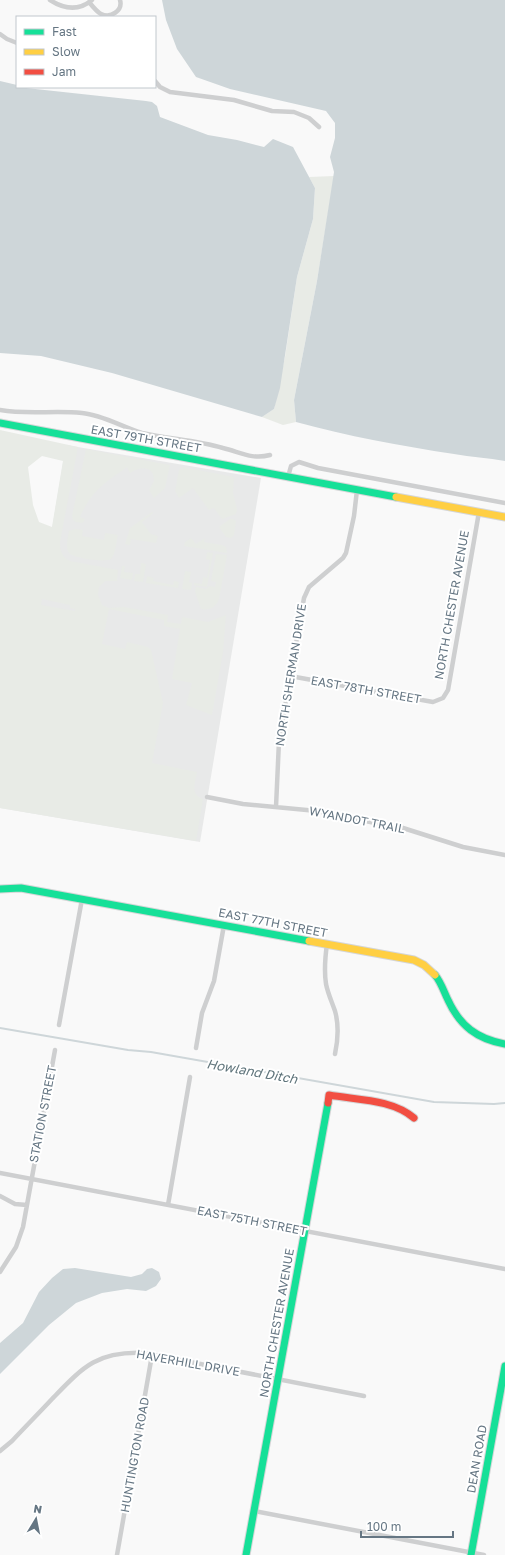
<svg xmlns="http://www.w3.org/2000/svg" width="505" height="1555" font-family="'Golos Text',sans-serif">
<rect width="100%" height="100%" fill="#f9f9f9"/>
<path fill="#e8e9e9" d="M66,445L261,478L200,842L0,808V712L40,601Z"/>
<path fill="#e8ebe6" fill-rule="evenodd" d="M334,176L317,281L294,400L296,422L283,425L262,417L274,409L285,357L297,277L313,219L315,188L309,177Z
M0,430L78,447L60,542C60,551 62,557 70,561L118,570L117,581H105L99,587L98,595L102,605L109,608L124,607L168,615L167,622L181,624L182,617L208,622L226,615L223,652L212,715L186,705L192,683L172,679L180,629L164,626V620L109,609L102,644L125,649L127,642L148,647L151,650L163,703L152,763L197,772C195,784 190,794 203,799L196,841L0,808ZM42,456L63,461L52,527L39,522L33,505L28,467ZM42,599L70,605V608L75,609V611L41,605Z
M86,449L170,465L165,488L154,498L149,490L154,481C154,465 141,466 130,473L127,467C105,483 92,490 80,517L85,519L84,521L82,523L76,522L73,520L72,516Z
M182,467L234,477L233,493L237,509L236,514L222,519L214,508L209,510L193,488L179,498L175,491L179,470Z
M152,512L153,513L142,522L151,534L158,536L156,543L131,539L130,545L125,544L130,528Z
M230,519H233L236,521L234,535L231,538L226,537L219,527Z
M75,529L83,530L82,536L104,540L105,533L118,535C116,542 116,554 111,559C106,563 73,558 69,553C65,547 68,538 69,531Z
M191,538L196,544L205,538L204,542L222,545L226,547L227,553L184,546L185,542Z
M207,552L213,553L207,587L194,585V583L202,584L203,577L207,578L210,560L206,559Z
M216,554L227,555L219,599C216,607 210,611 201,609L195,591L196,587L206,589L210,586L215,587L216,582L211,581Z
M141,563L146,564L143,582L134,581L135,574H140Z
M122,566H125L124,572L133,573L132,580L120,578Z
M185,571L191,572L189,582L192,583L191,590L182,589Z
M147,576L154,578L153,581L173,585L174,581L179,582L178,588L146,583Z"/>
<path fill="#ced6d9" d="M162,0H505V461C488,458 471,457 454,454C401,446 347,436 296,422L294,400L317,281L334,172L330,157L335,138V123L326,111L230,89L196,77L177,49L166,20Z
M0,81L17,85V87L146,101L152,102L157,106L160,117L208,135L237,140L264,147L273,139L293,147L315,188L313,219L297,277L280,388L274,409L262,417L112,373L41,356L0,353Z
M75,1268L131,1277L142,1274L147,1269L152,1268L159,1272L161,1279L156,1286L146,1291L127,1289L102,1293L76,1303L49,1325L0,1374V1343L23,1323L39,1292L52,1278L63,1269Z"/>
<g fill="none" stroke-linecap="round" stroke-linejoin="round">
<path stroke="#ced6d9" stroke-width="2" d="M0,1028L128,1050L151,1052L434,1102L494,1104L505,1103"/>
<g stroke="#d5d6d7" stroke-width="9">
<path id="fast" d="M0,423L396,497
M0,889L21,888L309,941
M435,975C441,982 444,992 448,1000C460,1026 477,1039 505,1044
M246,1555L328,1103
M471,1555L505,1366"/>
</g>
<g stroke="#d5d6d7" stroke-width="9">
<path id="slow" d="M396,497L505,517
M309,941L414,960L424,965L435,975"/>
</g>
<g stroke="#d5d6d7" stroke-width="9">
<path id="jam" d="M328,1103L329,1095C357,1100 392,1099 414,1118"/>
</g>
<path stroke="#cecfd0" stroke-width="4.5" d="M50,0C64,9 79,11 92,0
M89,2C93,7 97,12 101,14C111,19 123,10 120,0
M0,34L7,39L17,43
M155,81L160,87L170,92L234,100L272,111L294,112L309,118L319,127
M0,410C28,415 54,410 82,413C103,415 122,427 142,433C169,439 197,440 223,448C240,452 252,460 270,455
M288,477L291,466L299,462L318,468L505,503
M290,676L433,702L443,698L448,690L479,512
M207,797L243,804L317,811L380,824L403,828L463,847L505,855
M276,807L279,741L304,598L309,587L343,558L346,553L354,516L357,490
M327,944C325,958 324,971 326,984C328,994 332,1002 335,1011C339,1025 338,1040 335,1054
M59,1025L82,899
M196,1048L202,1013L214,981L224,925
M0,1173L505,1269
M0,1196L15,1204L27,1205
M168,1205L190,1077
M0,1272L16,1247L23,1227L55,1050
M0,1451L12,1441C25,1427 39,1413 52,1399C83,1367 97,1351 144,1353L364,1396
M254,1511L484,1555
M117,1555L152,1355"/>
<use href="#fast" stroke="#16e098" stroke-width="7"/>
<use href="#slow" stroke="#ffcf43" stroke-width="7"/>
<use href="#jam" stroke="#f24e42" stroke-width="7"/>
</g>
<g text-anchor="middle" stroke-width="4" stroke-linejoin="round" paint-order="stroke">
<g font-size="12" fill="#657683" stroke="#fff">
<text transform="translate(146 439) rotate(10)" y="4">EAST 79TH STREET</text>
<text transform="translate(452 605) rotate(-80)" y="4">NORTH CHESTER AVENUE</text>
<text transform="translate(291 675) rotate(-81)" y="4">NORTH SHERMAN DRIVE</text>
<text transform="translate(366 690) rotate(10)" y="4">EAST 78TH STREET</text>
<text transform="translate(357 820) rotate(11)" y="4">WYANDOT TRAIL</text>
<text transform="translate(273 923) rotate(11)" y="4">EAST 77TH STREET</text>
<text transform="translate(43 1114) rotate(-79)" y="4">STATION STREET</text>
<text transform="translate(252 1221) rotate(11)" y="4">EAST 75TH STREET</text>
<text transform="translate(277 1323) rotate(-80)" y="4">NORTH CHESTER AVENUE</text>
<text transform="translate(188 1363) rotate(10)" y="4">HAVERHILL DRIVE</text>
<text transform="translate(135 1455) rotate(-80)" y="4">HUNTINGTON ROAD</text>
<text transform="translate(477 1459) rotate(-80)" y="4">DEAN ROAD</text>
</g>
<g font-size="13" font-style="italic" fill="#60757c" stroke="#fff">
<text transform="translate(252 1071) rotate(10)" y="5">Howland Ditch</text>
</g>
</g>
<rect x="16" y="16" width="140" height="72" fill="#ffffff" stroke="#c1c8cd"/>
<rect x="24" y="29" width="20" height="6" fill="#16e098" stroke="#c1c8cd"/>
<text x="52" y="36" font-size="12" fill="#657683">Fast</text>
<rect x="24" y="49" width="20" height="6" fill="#ffcf43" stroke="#c1c8cd"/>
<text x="52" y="56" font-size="12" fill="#657683">Slow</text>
<rect x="24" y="69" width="20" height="6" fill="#f24e42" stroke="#c1c8cd"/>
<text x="52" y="76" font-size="12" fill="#657683">Jam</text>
<g transform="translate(36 1519) rotate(10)" stroke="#ffffff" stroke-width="3" paint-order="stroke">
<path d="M0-3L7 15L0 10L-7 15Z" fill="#657683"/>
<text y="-6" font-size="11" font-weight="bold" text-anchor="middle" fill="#657683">N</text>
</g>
<path d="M361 1531v6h92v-6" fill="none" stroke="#657683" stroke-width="2"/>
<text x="367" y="1531" font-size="12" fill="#657683" stroke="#ffffff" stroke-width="3" paint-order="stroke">100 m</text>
</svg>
